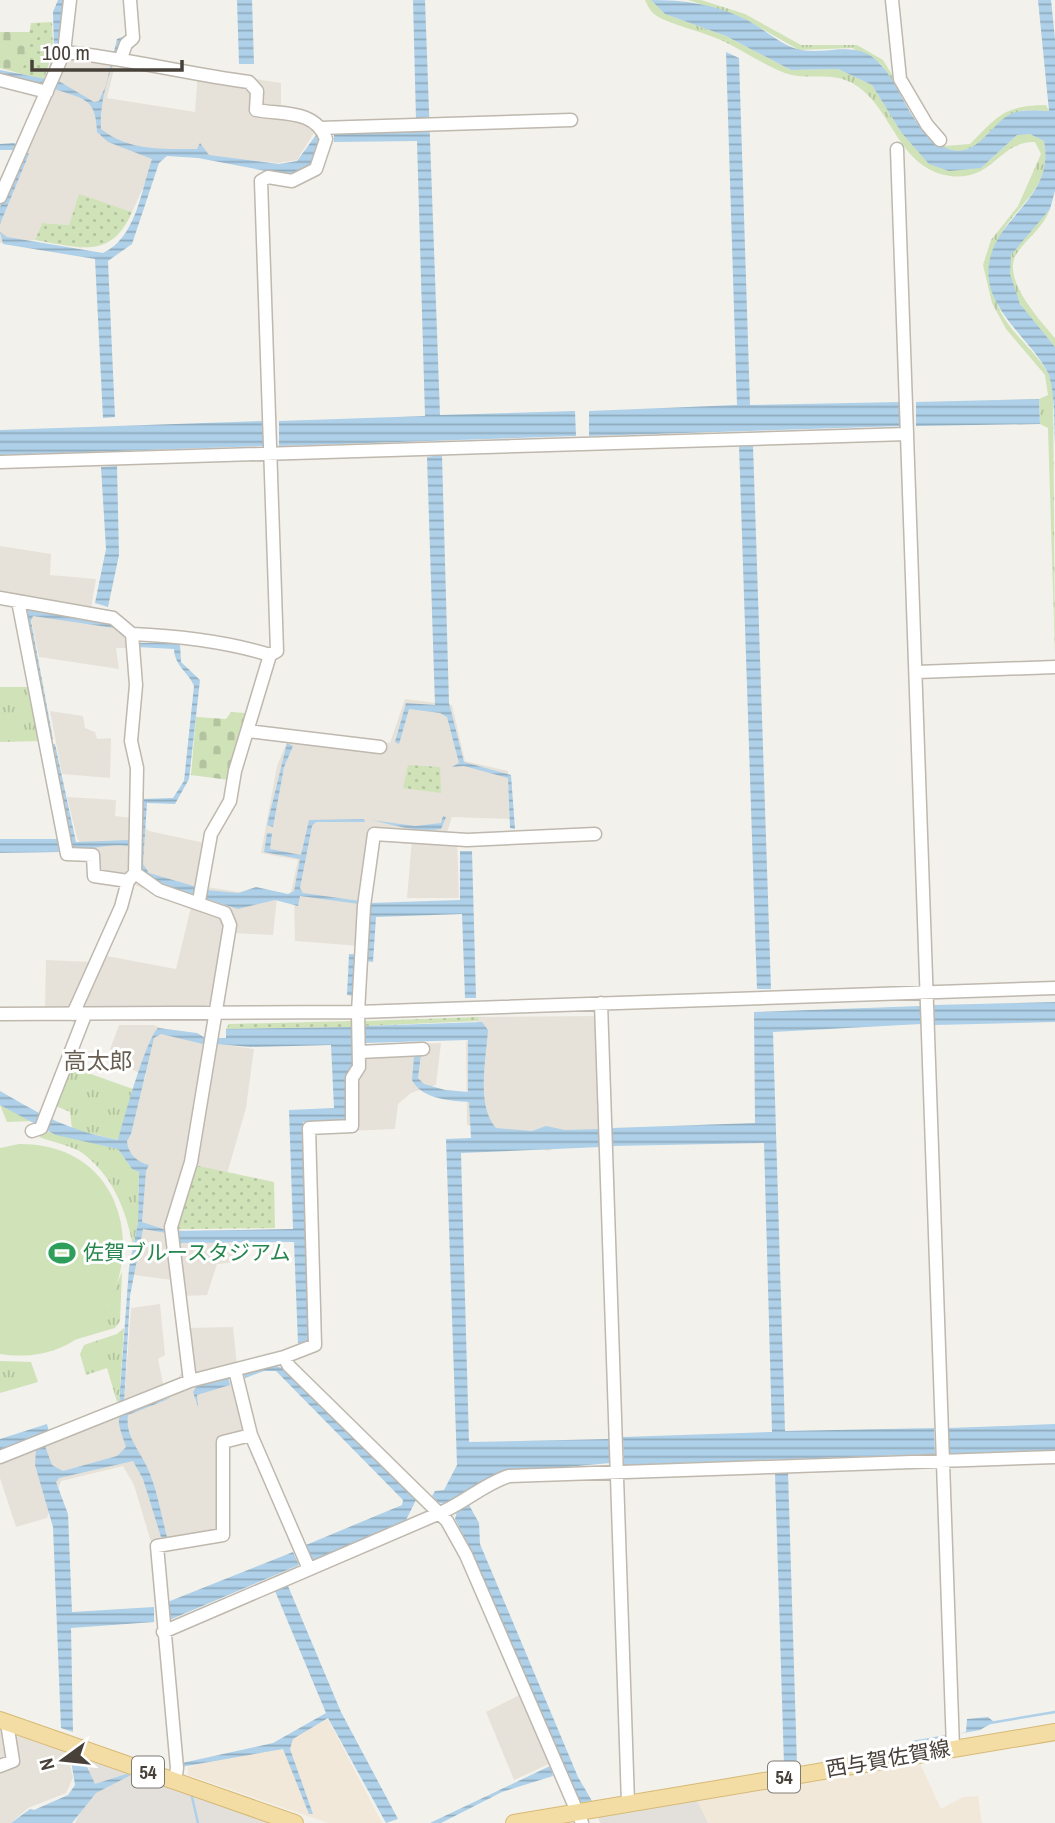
<svg xmlns="http://www.w3.org/2000/svg" width="1055" height="1823" font-family="'Archivo Narrow','Noto Sans JP',sans-serif">
<defs>
<pattern id="grass-tufts" width="24" height="20" patternUnits="userSpaceOnUse" patternTransform="scale(1.75)"><rect width="24" height="20" fill="#cfe2b8"/><path d="M3 7l-1-3M5 7V3M7 7l1-3M15 17l-1-3M17 17v-4M19 17l1-3" fill="none" stroke="#b3c39f"/></pattern>
<pattern id="cemetery-stones" width="16" height="16" patternUnits="userSpaceOnUse" patternTransform="scale(1.75)"><rect width="16" height="16" fill="#cfe2b8"/><path d="M2 7V4a2 2 0 0 1 4 0v3zM10 15v-3a2 2 0 0 1 4 0v3z" fill="#b3c39f"/></pattern>
<pattern id="park-dots" width="8" height="8" patternUnits="userSpaceOnUse" patternTransform="scale(1.75)"><rect width="8" height="8" fill="#cfe2b8"/><path d="M2 2h.1M6 6h.1" fill="none" stroke="#b3c39f" stroke-width="1.8" stroke-linecap="round"/></pattern>
<pattern id="water-rules" width="6" height="5" patternUnits="userSpaceOnUse" patternTransform="scale(1.75)"><rect width="6" height="5" fill="#aed0e8"/><path d="M0 2.5h6" fill="none" stroke="#8faabd"/></pattern>
</defs>
<rect width="100%" height="100%" fill="#f3f1eb"/>
<path fill="#e7e2d9" d="M69,48L116,61L107,98L195,112L198,70L281,83V109L319,125L297,160L278,163L160,151L132,212L79,195L69,225L42,223L35,240L0,243V206Z
M0,546L51,554L50,575L96,579L91,608L111,612L137,648H116L119,669L39,657L27,600L0,594Z
M405,699L452,705L465,761L508,771L510,819L452,817L447,832L457,836L459,898H407L412,839H376L360,946L295,941L294,899L291,892L298,860L261,853L277,766L291,732L390,743Z
M50,711L83,716L85,728L95,732L97,739L111,738L110,778L62,774Z
M67,797L116,800L115,816L132,818L149,831L205,843L207,887L277,898L273,935L234,933L223,996L202,1008H45L46,960L92,962L96,954L176,969L191,907L132,884L89,878L90,859L77,838Z
M599,1016L603,1131L548,1151L467,1125L466,1043L479,1017Z
M119,1025H153L205,1042L254,1049L246,1108L227,1174L194,1166L177,1229L236,1245V1262L217,1264L207,1295L183,1296L172,1280L134,1275L141,1227L143,1169L122,1147L146,1075L106,1060Z
M441,1043L436,1085L411,1093L398,1104L395,1129L349,1131V1047Z
M160,1304L165,1355L158,1359L164,1388L175,1384L183,1370L187,1328L233,1327L237,1365L255,1437L226,1445L229,1478L226,1538L154,1552L134,1485L123,1466L61,1481L47,1518L16,1527L0,1478V1463L50,1443L124,1403L131,1308Z
M521,1694L551,1763L514,1780L486,1712Z
M0,1728L67,1751L73,1778L66,1793L28,1808L11,1823H0Z"/>
<path fill="#f2e8d9" d="M328,1719L382,1823H328L188,1775V1767L277,1745Z
M919,1761L941,1809L963,1797L978,1796L982,1823H708L697,1800Z"/>
<path fill="#e3e0dc" d="M86,1756L276,1823H75L93,1786Z
M697,1800L708,1823H600L598,1817Z"/>
<path fill="url(#grass-tufts)" d="M645,0H651L665,14L726,36L791,70L838,69L872,85L901,132L981,168L1017,135L1030,134L1044,141C1053,190 1016,202 998,240C992,251 993,281 995,294C999,329 1042,351 1053,384L1055,656L1048,428L1040,424L1039,399L1048,395L1045,375L1006,329L992,303L983,265L991,240L1018,206L1041,154L1035,142C999,141 993,182 950,176C896,168 893,105 852,83C830,71 807,81 785,73C764,65 744,51 723,41C707,33 665,23 654,14C650,11 647,4 645,0Z
M688,0H701L745,14L801,45H857L883,60L926,130L944,146L970,144C999,115 1003,106 1046,105L1049,111L1024,110L1009,115L974,147L961,152L944,148L924,132L881,64L852,48L799,50L743,18Z
M1050,209C1043,228 1028,237 1017,253C1000,278 1040,320 1055,338V347C1036,324 999,289 1011,256C1015,243 1041,220 1050,209Z
M0,687H30L41,741L0,742Z
M71,1067L133,1089L118,1140L72,1129L70,1112L56,1106Z
M0,1105L33,1121L7,1122Z
M46,1131L118,1149L132,1169L139,1172L138,1222L133,1246C126,1210 113,1175 81,1152C69,1145 52,1142 39,1137Z
M122,1272L120,1321L115,1328L74,1340L107,1306Z
M124,1328L119,1401L117,1402L107,1368L86,1375L80,1354L84,1345L117,1334Z
M0,1361L31,1362L38,1382L0,1393Z"/>
<path fill="url(#cemetery-stones)" d="M0,32H30L22,74L0,68Z
M231,712L245,713L229,780L191,775L196,717L226,719Z"/>
<path fill="url(#park-dots)" d="M52,22L53,50L44,79L22,74L31,23Z
M79,194L132,212C111,261 78,247 35,240L42,223L69,225Z
M408,765L440,767L441,793L403,788Z
M479,1017L478,1021L364,1026L365,1021Z
M353,1021V1027L226,1029L229,1024Z
M194,1165L274,1182L275,1228L177,1229Z"/>
<path fill="#cfe2b8" d="M19,1144C172,1143 148,1377 0,1354V1148Z"/>
<path fill="url(#water-rules)" d="M58,0H66L57,80L94,102L99,101L106,85L117,39L130,34C112,56 99,100 101,129C129,151 162,149 197,149L200,143L209,155L279,164L297,161L316,135L321,139L313,163L292,176L198,158L167,156L159,163L132,244L108,261L115,417L103,418L95,259L3,244L0,232L7,237L103,253C136,238 141,191 152,159L108,142L97,132C96,98 84,99 54,89L55,85L46,86L0,75V70L46,79L54,51L53,12Z
M237,0H252L254,64H239Z
M413,0H425L440,415L575,411L576,436L279,446V421L425,416L417,141L334,142V133L416,120Z
M651,0C684,0 715,4 745,19C762,27 782,47 801,50C830,55 858,38 881,65C903,89 913,135 946,148C974,160 987,130 1007,116C1019,108 1035,111 1049,111L1038,0H1051L1055,39V191L1050,209L1011,255L1010,274L1020,304L1055,347V444C1054,423 1055,394 1049,375C1034,341 982,309 989,264C996,215 1055,199 1044,141L1030,134L1017,135L981,168L949,171L929,164L901,132L872,85L838,69L791,70L726,36L665,14Z
M726,52L739,58L750,405L901,402L902,426L589,436V411L737,405Z
M14,143L29,154L0,224V207L23,156L14,150H0V144Z
M1039,399L1040,424L916,426V402Z
M265,421L266,446L0,455V430Z
M739,445H753L771,989H757Z
M442,455L449,703L464,762L511,775L515,829L510,828L508,778L464,766L452,767L459,763L447,717L440,713L409,709L399,744L395,742L406,703L435,705L427,457Z
M117,466L119,555L108,607L95,603L106,549L101,467Z
M26,607L117,625L125,632L123,636L114,628L33,616L31,621L53,739L49,740L24,610Z
M137,643H180L181,662L200,680L189,779L175,804L147,803L143,864L149,873L207,890L238,893L256,887L288,894L294,891L300,859L264,852L267,833H272L270,849L301,855L309,820L364,819L365,822H316L312,826L300,888L303,893L360,901L359,904L300,896L298,906L275,900L238,909L146,880L141,876V799L173,798L184,781L194,686C188,671 175,667 174,649L137,647Z
M287,743L293,746L284,767L273,827L267,825Z
M55,744L76,842L129,840V846C109,843 91,850 70,851L50,745Z
M443,816L446,817L441,829C418,833 394,825 371,820L415,826L441,823Z
M0,839H58L59,852L0,853Z
M460,851H472L476,998H465L462,914L376,917L373,962L366,961L370,903L460,900Z
M349,954H356L354,996L347,995Z
M1055,1002V1022L935,1025L934,1005Z
M921,1006V1024L773,1032L785,1431L934,1428L935,1454L624,1465L623,1437L772,1432L764,1143L612,1146V1128L755,1123L754,1012Z
M482,1022L488,1030C486,1059 476,1106 496,1128L532,1131L546,1126L565,1130L600,1129L601,1147L461,1153L469,1442L610,1439V1463L499,1473L448,1504L439,1503L432,1496L435,1491L444,1490L457,1465L446,1139L471,1138L469,1102C451,1101 421,1099 412,1080L414,1056L421,1054L418,1078L424,1084L445,1090L468,1092V1040L364,1043V1026Z
M353,1027L354,1066L346,1077V1122H303L310,1341L298,1343L294,1242L178,1243V1231L293,1229L289,1110L334,1108L331,1045L250,1047L217,1044L218,1038H226V1029Z
M158,1028L197,1033L207,1039V1045L161,1034L154,1038L131,1134L127,1141C128,1154 137,1162 149,1165L146,1171L142,1222L166,1230V1233L143,1229L130,1296L124,1403L119,1404L129,1268L138,1222L139,1172L132,1169L118,1149L56,1135L0,1105V1091C43,1116 68,1130 118,1140C124,1118 146,1039 158,1028Z
M274,1365L282,1368L416,1500L406,1520L313,1560L306,1545L402,1505L403,1500L276,1371H264L245,1378L243,1373Z
M228,1378L230,1385L197,1395L198,1407L193,1392L196,1387Z
M171,1398L128,1415C125,1436 139,1449 147,1467C157,1488 161,1515 167,1537H161L143,1479L133,1461L59,1478L56,1482L68,1514L72,1612L154,1607V1622L71,1628L73,1732L61,1728L53,1527L35,1465L36,1449L45,1446L52,1465L63,1471L117,1456L126,1447C124,1439 118,1427 119,1419C120,1406 160,1401 171,1398Z
M47,1424L49,1432L0,1452V1439Z
M1055,1424V1450L949,1454L948,1428Z
M788,1472L797,1764L784,1765L775,1473Z
M469,1505L479,1523L480,1544L578,1777L592,1801L579,1803L570,1787L471,1550L455,1519L457,1511Z
M293,1552L299,1565L167,1621L165,1603Z
M288,1586L341,1712L398,1819L386,1823L328,1718L293,1739L290,1749L313,1814H309L283,1749L181,1767L182,1763L273,1743L326,1713L275,1591Z
M988,1717L994,1722L980,1730L958,1734L966,1732L967,1719Z
M70,1754L84,1760L95,1784L126,1774L131,1775L96,1793L72,1823H11L30,1809L34,1810L68,1795L75,1785Z
M550,1766L553,1776L502,1792L441,1823H430Z"/>
<g fill="none" stroke-linecap="round" stroke-linejoin="round">
<path stroke="#aed0e8" stroke-width="2.5" d="M990,1723L1055,1712
M913,1742L947,1736
M192,1797L198,1823"/>
<g stroke="#beb8ae" stroke-width="15">
<path id="minor" d="M892,0L900,79L927,125L940,140
M64,52C126,58 187,74 249,82L257,91L256,110C282,115 315,109 326,139L316,169L292,181L268,177L261,181L277,651L270,655
M121,58L126,44L133,38L130,0
M0,80L47,92
M320,128L571,120
M897,149L953,1748
M0,197L64,52L70,0
M0,462L907,434
M0,598L113,618L132,634L136,685L131,741L137,768L135,873L128,881L121,907L73,1014
M18,601L67,854L93,855L94,876L128,881
M132,634C179,636 225,641 270,655L235,771L230,801L211,834L199,901
M917,672L1055,667
M248,731L380,747
M135,873L159,890L225,913L230,925L191,1162L171,1227L190,1381L284,1357L289,1366L447,1521L466,1555L582,1823
M601,1003L628,1803
M0,1014L358,1012L1055,988
M359,1052L423,1049
M32,1131L41,1128L85,1015
M284,1357L315,1345L309,1128L352,1126V1078L359,1067L358,1012L364,906L374,834L467,840L595,834
M251,1435L309,1569
M0,1457L190,1381
M163,1632L440,1513C464,1503 484,1484 509,1476L1055,1457
M0,1766L13,1761L7,1723
M175,1781L177,1768L157,1546L223,1535V1442L251,1435L235,1370"/>
</g>
<g stroke="#d6ba76" stroke-width="18">
<path id="major" d="M0,1720L295,1823
M514,1823L1055,1732"/>
</g>
<use href="#minor" stroke="#fff" stroke-width="12"/>
<use href="#major" stroke="#f3dda4" stroke-width="16"/>
</g>
<defs>
<g id="stadium-bare" transform="scale(2.1)"><path d="M0-5a6.5 5 0 1 0 0 10a6.5 5 0 1 0 0-10ZM-3.5-1.8h7v3.6h-7Z" fill="#2e9e5b" stroke="#fff" stroke-width="2.5" paint-order="stroke"/></g>
</defs>
<g fill-rule="evenodd">
<use href="#stadium-bare" x="62" y="1253"/>
</g>
<g text-anchor="middle" stroke-width="6" stroke-linejoin="round" paint-order="stroke">
<g fill="#fff" stroke="#7e7a74" stroke-width="2">
<rect x="132" y="1756.5" width="32" height="31" rx="5"/>
<rect x="768" y="1761.5" width="32" height="31" rx="5"/>
</g>
<g font-size="19" font-weight="bold" fill="#474139">
<text x="148" y="1779">54</text>
<text x="784" y="1784">54</text>
</g>
<g font-size="21" fill="#27864d" stroke="#fff" text-anchor="start">
<text x="83" y="1260">佐賀ブルースタジアム</text>
</g>
<g font-size="21" fill="#474139" stroke="#fff">
<text transform="translate(888 1759) rotate(-10)" y="7">西与賀佐賀線</text>
</g>
<g font-size="23" fill="#685f52" stroke="#fff">
<text x="98" y="1069">高太郎</text>
</g>
</g>
<g transform="translate(63 1760) rotate(255)" stroke="#ffffff" stroke-width="5" paint-order="stroke">
<path d="M0-5L12 26L0 18L-12 26Z" fill="#474139"/>
<text y="-10" font-size="19" font-weight="bold" text-anchor="middle" fill="#474139">N</text>
</g>
<path d="M32 60v10h150v-10" fill="none" stroke="#474139" stroke-width="3.5"/>
<text x="42" y="60" font-size="21" fill="#474139" stroke="#ffffff" stroke-width="5" paint-order="stroke">100 m</text>
</svg>
